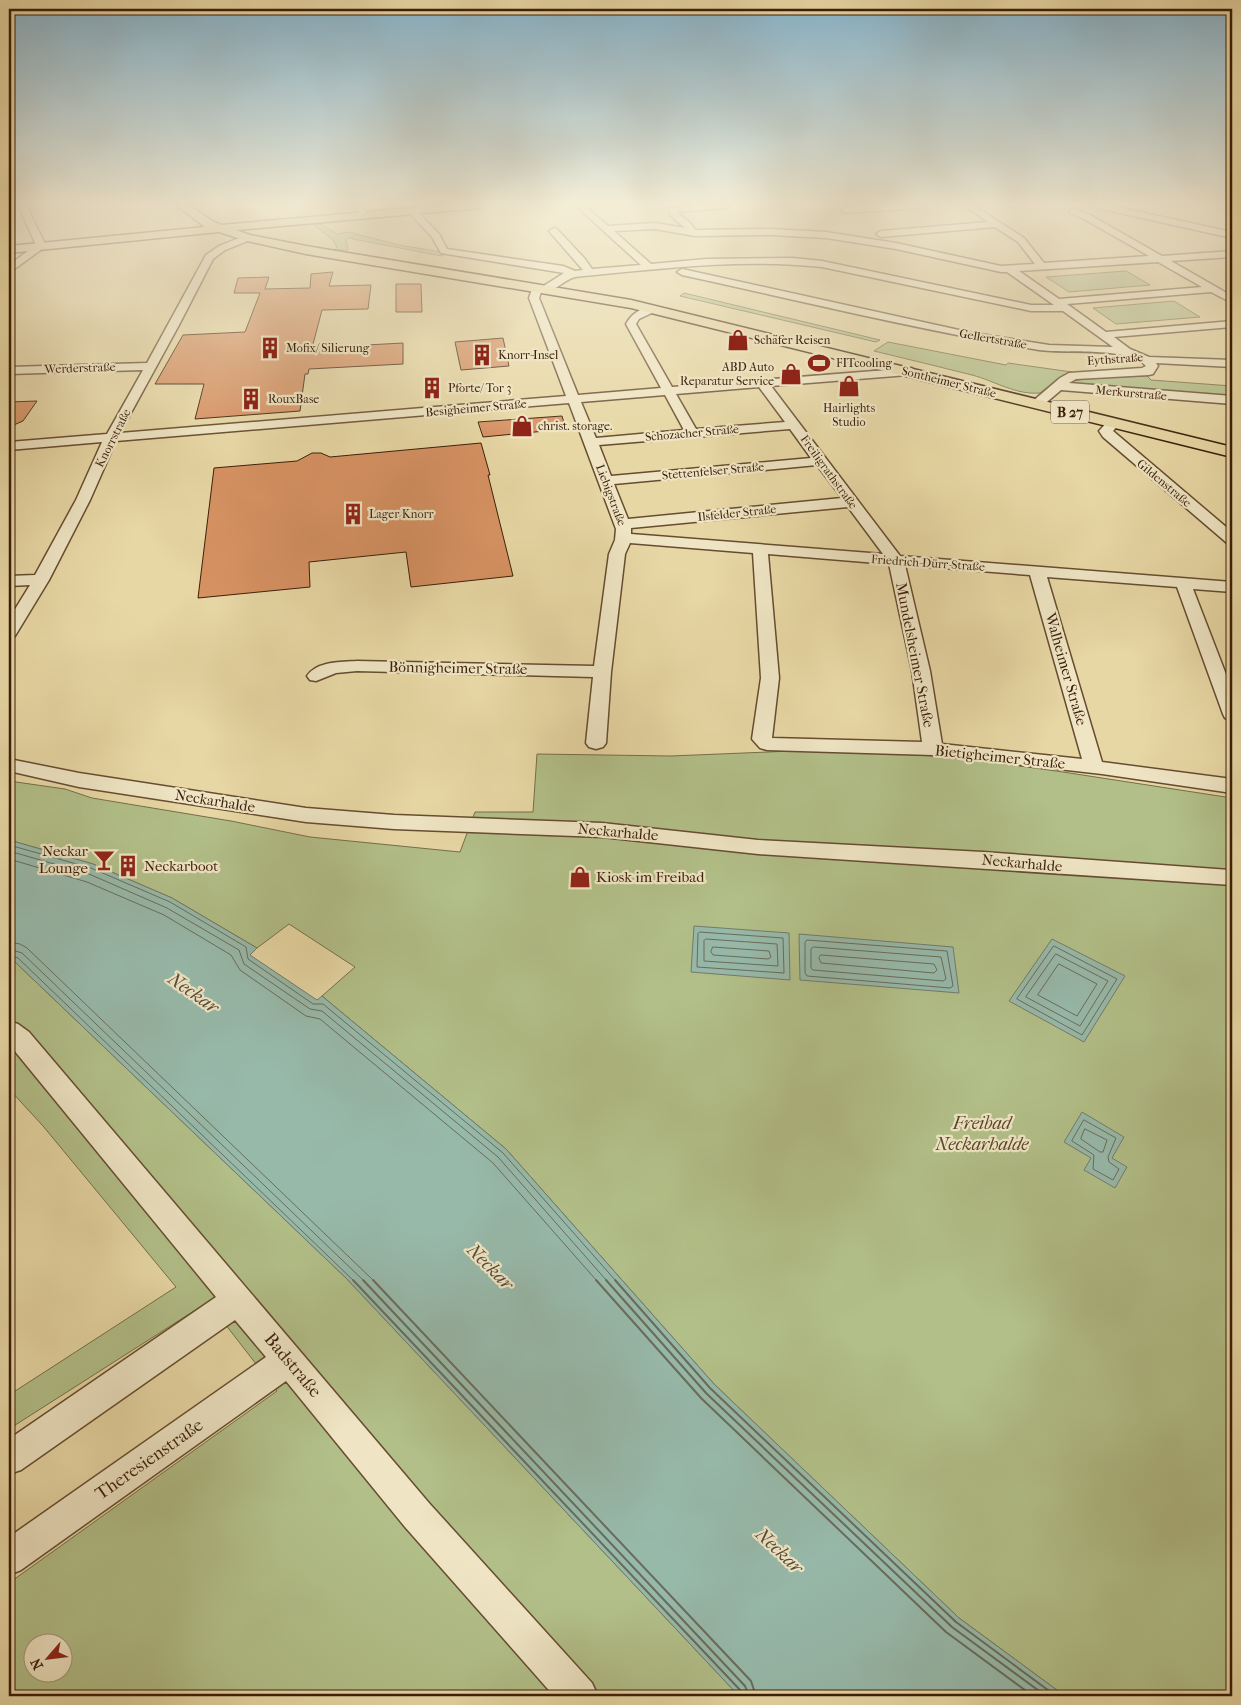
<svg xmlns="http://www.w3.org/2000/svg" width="1241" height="1705" font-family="'IM FELL French Canon',serif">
<rect width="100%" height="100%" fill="#e7d7a4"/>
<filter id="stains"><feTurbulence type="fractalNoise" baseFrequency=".004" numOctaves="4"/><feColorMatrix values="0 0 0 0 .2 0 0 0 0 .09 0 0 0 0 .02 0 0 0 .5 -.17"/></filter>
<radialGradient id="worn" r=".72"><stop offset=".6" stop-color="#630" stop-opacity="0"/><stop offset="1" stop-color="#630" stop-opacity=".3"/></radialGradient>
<path fill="#b2bf88" stroke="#766e49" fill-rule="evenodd" d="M313,224H321L337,234L348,232L399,245L447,253L442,256L431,254L348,238L346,239L348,250H335L337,247L333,240Z
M1126,271L1150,285L1069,292L1046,277Z
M684,293L880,340L876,342L680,296Z
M1174,301L1200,317L1116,324L1093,308Z
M888,342L1006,365L1008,363L1072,372L1063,375L1040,393C1015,395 995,381 972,375C940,367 907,359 874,351Z
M1147,376L1151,380L1232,386V398L1067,385L1069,382L1089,378Z
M817,750L955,757L1063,772L1232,798V1696H1065L959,1618L714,1384L506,1149L322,996L355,967L289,924L257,948L172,898L93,864L9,840V781L65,789L92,798L231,821L310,837L460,852L475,812H533L537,754L671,756Z
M9,960L14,961L346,1278L739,1696H9V1583L277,1391L208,1302L9,1429V1395L176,1287L43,1126L9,1089ZM32,1642H62V1672H32Z"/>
<path fill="#97b9aa" stroke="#727b6a" d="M9,840L93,864L172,898L257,948L250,955L317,1000L322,996L506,1149L714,1384L959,1618L1065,1696H739L346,1278L14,961L9,960Z
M694,926L789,933L790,980L691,972Z
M799,934L953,947L959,993L800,980Z
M1052,939L1125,976L1084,1042L1009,1001Z
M1082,1112L1124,1137L1112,1158L1127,1167L1115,1188L1084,1170L1091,1158L1064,1142Z"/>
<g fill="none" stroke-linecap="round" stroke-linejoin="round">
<path stroke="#696c5a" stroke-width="1" d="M9,845L91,868L170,902L246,947L248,959L313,1004H323L503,1153L616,1281
M9,851L89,874L167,908L239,950L244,964L310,1009L322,1011L498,1157L607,1281
M9,859L87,882L164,915L231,955L240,970L306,1016L320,1019L493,1163L597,1281
M700,932L783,938L784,973L697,967L698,934Z
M706,939L777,944L778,966L704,961V941Z
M807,940L947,951L953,986L950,988L807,976L805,973V943Z
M9,942L20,944L27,948L374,1281
M1054,946L1117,979L1082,1035L1017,999Z
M713,947L769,951L771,957L768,959L713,955L711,952Z
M814,947L941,957L946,979L943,981L813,970L811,968V949Z
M9,949L22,953L364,1281
M1056,954L1108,981L1080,1026L1026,997Z
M9,955L18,958L354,1281
M821,955L934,964L937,970L934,973L821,963L819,958Z
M1059,964L1097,984L1077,1016L1038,995Z
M1084,1120L1116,1138L1108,1157L1109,1162L1119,1169L1113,1180L1093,1169L1094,1155L1072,1141Z
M1085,1129L1107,1140L1103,1152H1100L1081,1139Z"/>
<path stroke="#696c5a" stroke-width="2" d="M353,1280L741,1691L742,1696
M363,1280L745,1686L749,1696
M373,1280L751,1681L756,1696
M596,1280L701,1398L946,1632L1033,1696
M606,1280L706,1393L952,1627L1046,1696
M615,1280L710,1388L956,1622L1056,1696"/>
</g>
<path fill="#d79263" stroke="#3b1e0a" d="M333,272L329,286L371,285L368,309L322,310L312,348L403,343V364L309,369L308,374H305L300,411L195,419L204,384H155L183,335L245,332L260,293H234L238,278L269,277L265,289L310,288L311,274Z
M396,284H421L422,312H396Z
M503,338L509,366L461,370L455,342Z
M37,401L23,421L9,427V402Z
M562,416L566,429L483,437L478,422Z
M481,443L490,475H488L513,576L411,587L406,552L309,562L310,587L198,598L214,468L297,461L312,453H321L330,457Z"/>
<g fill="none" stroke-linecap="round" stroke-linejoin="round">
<g stroke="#664c30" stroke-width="3">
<path id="minor" d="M18,205H26L46,246L9,273V265L36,245Z
M353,205H361L368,215L367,217H361Z
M575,205H584L608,226L655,223L685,228L670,215V208L703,205H730L726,208L677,212L692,225L695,230L771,229L826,232L896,243L1001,266L1035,264L1018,242L995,227L881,237L876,234L881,231L988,222L964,205H973L1024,238L1044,263L1149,256L1086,220L1070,213L1069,211L1073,208L1092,216L1162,256L1232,251V257L1171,261L1232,296V303L1211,292L1067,304L1106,332L1232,321V327L1114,337L1130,349L1149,357L1232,360V367L1156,363L1158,366L1153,374L1149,375L1076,379L1069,383L1232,396V404L1061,390L1041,407L1037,408L1031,404L1033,401L1060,378L1069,373L1142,368L1146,366C1129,346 1066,354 1039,350C919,330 801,301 682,275L677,272L682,269L968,332L1049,345L1113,347L1063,311H1031L822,267C740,258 657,269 575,277C563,280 553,294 541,292L539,298L578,395L661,388L626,324C631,314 644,305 656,307L657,309L656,311L639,319L636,324L672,387L912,368L914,371L908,375L771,386L900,556L1232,582V592L1193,589L1232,690V720L1225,718L1223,714L1177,587L1047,577L1102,762L1232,779V793L1102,774L933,755L767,750L760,748L752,739L761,678L753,553L630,543L625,554L611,672L606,743L603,747L596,749L589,747L586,743L593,677L357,671L336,673L316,681L310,680L307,676C317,661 341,662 357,661L594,666L609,554L615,540L616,529L569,403L116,441L90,500L49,580L15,636L9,637V619L30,585L9,586V576L35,575L76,500L102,442L9,450V442L107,434L143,370L9,374V367L147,363L206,255L219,246L247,235L250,236V240L225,250L213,259L179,325L120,433L566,396L529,298L532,289L542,287L564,273L441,253L432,237L408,211L415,209L439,234L447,249L563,266L575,271L583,270L549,231L554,228L557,229L585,259L592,269L641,265ZM655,229L695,236L771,235L826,238L896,249L1001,272H1007L1054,305H1031L822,261L793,258L706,259L651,264L614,231ZM1158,262L1202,287L1059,299L1019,271ZM759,387L785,422L696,429L676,394ZM665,395L684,430L596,438L581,402ZM790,429L811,458L611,476L599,445ZM817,465L842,498L628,519L614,484ZM848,507L883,554L631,534V528ZM768,554L889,564L912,671L922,742L772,738L779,678ZM905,565L1030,575L1082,759L942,744L930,671Z
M886,205H923L919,208L845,213L841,210L845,207Z
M1093,205H1107L1232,232V238L1097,208Z
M1215,205H1225L1232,208V214Z
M1114,419L1120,423L1113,431L1232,532V544L1227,543L1103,437L1099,431L1109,420Z
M9,759L79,773L306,808L394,815L602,823L758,840L983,852L1230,870L1232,871V885L758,854L602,837L394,829L306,822L79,787L9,771Z
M9,1021L18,1024L29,1032L429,1503L592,1683L598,1696H554L405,1527L286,1381L21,1570L9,1575V1537L266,1357L235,1320L21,1470L9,1474V1439L216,1297L9,1044Z"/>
</g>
<g stroke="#3b1e0a" stroke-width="3">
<path id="major" d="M9,205H18L17,207L9,208Z
M176,205C194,203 204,219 221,225L447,205H485L480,208L236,230L250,235L306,246L631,300L1232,447V457L631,308L306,254L247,241L219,232L9,253V246L205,227Z"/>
</g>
<use href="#minor" fill="#efe5c4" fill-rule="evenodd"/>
<use href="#major" fill="#e7d7a4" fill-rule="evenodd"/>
</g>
<linearGradient id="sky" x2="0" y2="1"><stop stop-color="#87b6cf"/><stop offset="0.46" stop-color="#f4edd6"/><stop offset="1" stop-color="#f4edd6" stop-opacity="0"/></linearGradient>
<rect width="1241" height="443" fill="url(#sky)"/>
<defs>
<g id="shop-bare" transform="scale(1.725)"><path d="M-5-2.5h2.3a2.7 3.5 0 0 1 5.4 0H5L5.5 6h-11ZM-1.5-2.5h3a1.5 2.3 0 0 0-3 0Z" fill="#8f2418" stroke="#efe5c4" stroke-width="2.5" paint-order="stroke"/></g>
<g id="building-bare" transform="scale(1.725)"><path d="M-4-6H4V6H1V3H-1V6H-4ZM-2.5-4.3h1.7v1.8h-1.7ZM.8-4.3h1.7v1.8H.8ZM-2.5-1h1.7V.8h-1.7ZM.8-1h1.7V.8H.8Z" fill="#8f2418" stroke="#efe5c4" stroke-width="2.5" paint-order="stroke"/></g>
<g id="stadium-bare" transform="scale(1.725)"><path d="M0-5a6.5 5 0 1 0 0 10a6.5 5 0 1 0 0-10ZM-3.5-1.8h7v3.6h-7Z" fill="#8f2418" stroke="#efe5c4" stroke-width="2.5" paint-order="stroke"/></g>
<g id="bar-bare" transform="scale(1.725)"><path d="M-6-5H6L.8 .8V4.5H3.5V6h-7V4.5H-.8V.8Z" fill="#8f2418" stroke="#efe5c4" stroke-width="2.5" paint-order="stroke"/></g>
</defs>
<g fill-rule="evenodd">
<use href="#shop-bare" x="738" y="340"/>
<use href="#building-bare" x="270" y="348"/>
<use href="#building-bare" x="482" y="355"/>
<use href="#stadium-bare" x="819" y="363"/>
<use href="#shop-bare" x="791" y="374"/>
<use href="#shop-bare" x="849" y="386"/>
<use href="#building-bare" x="432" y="388"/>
<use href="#building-bare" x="251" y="399"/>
<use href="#shop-bare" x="522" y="426"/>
<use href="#building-bare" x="353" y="514"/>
<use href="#bar-bare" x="104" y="860"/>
<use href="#building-bare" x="128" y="866"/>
<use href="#shop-bare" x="580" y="877"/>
</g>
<g text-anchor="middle" stroke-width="4.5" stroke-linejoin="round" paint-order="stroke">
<g font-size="12" fill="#3b1e0a" stroke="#efe5c4">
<text transform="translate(993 339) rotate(10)" y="4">Gellertstraße</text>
<text transform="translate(1115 359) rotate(-4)" y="4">Eythstraße</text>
<text transform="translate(80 368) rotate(-2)" y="4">Werderstraße</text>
<text transform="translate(949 382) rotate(14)" y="4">Sontheimer Straße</text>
<text transform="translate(1131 393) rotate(5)" y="4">Merkurstraße</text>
<text transform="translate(476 408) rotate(-5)" y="4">Besigheimer Straße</text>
<text transform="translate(692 433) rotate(-5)" y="4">Schozacher Straße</text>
<text transform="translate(113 438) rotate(-63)" y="4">Knorrstraße</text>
<text transform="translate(713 471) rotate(-5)" y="4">Stettenfelser Straße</text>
<text transform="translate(829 472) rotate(54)" y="4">Freiligrathstraße</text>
<text transform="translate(1164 483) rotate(40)" y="4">Gildenstraße</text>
<text transform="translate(611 495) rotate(69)" y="4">Liebigstraße</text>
<text transform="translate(737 513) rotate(-6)" y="4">Ilsfelder Straße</text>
<text transform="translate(928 563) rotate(4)" y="4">Friedrich-Dürr-Straße</text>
</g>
<g font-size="12" fill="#3b1e0a" stroke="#efe5c4" text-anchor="start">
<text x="754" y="344">Schäfer Reisen</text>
<text x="286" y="352">Mofix/ Silierung</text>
<text x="498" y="359">Knorr-Insel</text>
<text x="836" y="367">FITcooling</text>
<text x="774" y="371" text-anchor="end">ABD Auto<tspan x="774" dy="14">Reparatur Service</tspan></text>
<text x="448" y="392">Pforte/ Tor 3</text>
<text x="268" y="403">RouxBase</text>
<text x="849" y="412" text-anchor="middle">Hairlights<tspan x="849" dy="14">Studio</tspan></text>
<text x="538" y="430">christ. storage.</text>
<text x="369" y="518">Lager Knorr</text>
</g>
<rect fill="#efe5c4" stroke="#715a42" stroke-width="1" x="1051" y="400.5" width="38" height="23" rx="4"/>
<g font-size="14" font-weight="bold" fill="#3b1e0a">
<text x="1070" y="417">B 27</text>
</g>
<g font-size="15" fill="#3b1e0a" stroke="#efe5c4">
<text transform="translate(915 655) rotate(79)" y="5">Mundelsheimer Straße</text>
<text transform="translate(458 668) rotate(1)" y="5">Bönnigheimer Straße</text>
<text transform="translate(1066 669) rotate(74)" y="5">Walheimer Straße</text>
<text transform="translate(1000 757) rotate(6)" y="5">Bietigheimer Straße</text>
<text transform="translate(215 801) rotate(9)" y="5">Neckarhalde</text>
<text transform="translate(618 832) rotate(5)" y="5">Neckarhalde</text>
<text transform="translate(1022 863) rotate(5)" y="5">Neckarhalde</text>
</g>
<g font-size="15" fill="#3b1e0a" stroke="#efe5c4" text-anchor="start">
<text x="88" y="856" text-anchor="end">Neckar<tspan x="88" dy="17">Lounge</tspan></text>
<text x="144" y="871">Neckarboot</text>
<text x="596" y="882">Kiosk im Freibad</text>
</g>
<g font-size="18" font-style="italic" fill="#59462a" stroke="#efe5c4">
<text x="982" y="1129">Freibad<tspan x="982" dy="21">Neckarhalde</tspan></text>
</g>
<g font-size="18" fill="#3b1e0a" stroke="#efe5c4">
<text transform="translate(293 1365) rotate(50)" y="6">Badstraße</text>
<text transform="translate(149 1459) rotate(-35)" y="6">Theresienstraße</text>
</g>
<g font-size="19" font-style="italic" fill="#574c3a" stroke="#efe5c4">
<text transform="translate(194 992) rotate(35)" y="7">Neckar</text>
<text transform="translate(491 1266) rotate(45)" y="7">Neckar</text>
<text transform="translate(780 1550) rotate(43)" y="7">Neckar</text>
</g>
</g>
<rect width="1241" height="1705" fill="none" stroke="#e7d7a4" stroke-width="30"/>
<rect x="10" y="10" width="1221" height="1685" fill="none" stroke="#3b1e0a" stroke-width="2.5"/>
<rect x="15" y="15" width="1211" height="1675" fill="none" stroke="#3b1e0a"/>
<g transform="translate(48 1658) rotate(242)"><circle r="24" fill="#efe5c4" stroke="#a7957a"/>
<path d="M0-4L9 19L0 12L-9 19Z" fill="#8f2418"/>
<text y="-8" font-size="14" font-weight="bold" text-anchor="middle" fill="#3b1e0a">N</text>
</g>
<rect width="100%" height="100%" filter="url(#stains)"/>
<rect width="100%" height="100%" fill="url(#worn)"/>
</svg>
